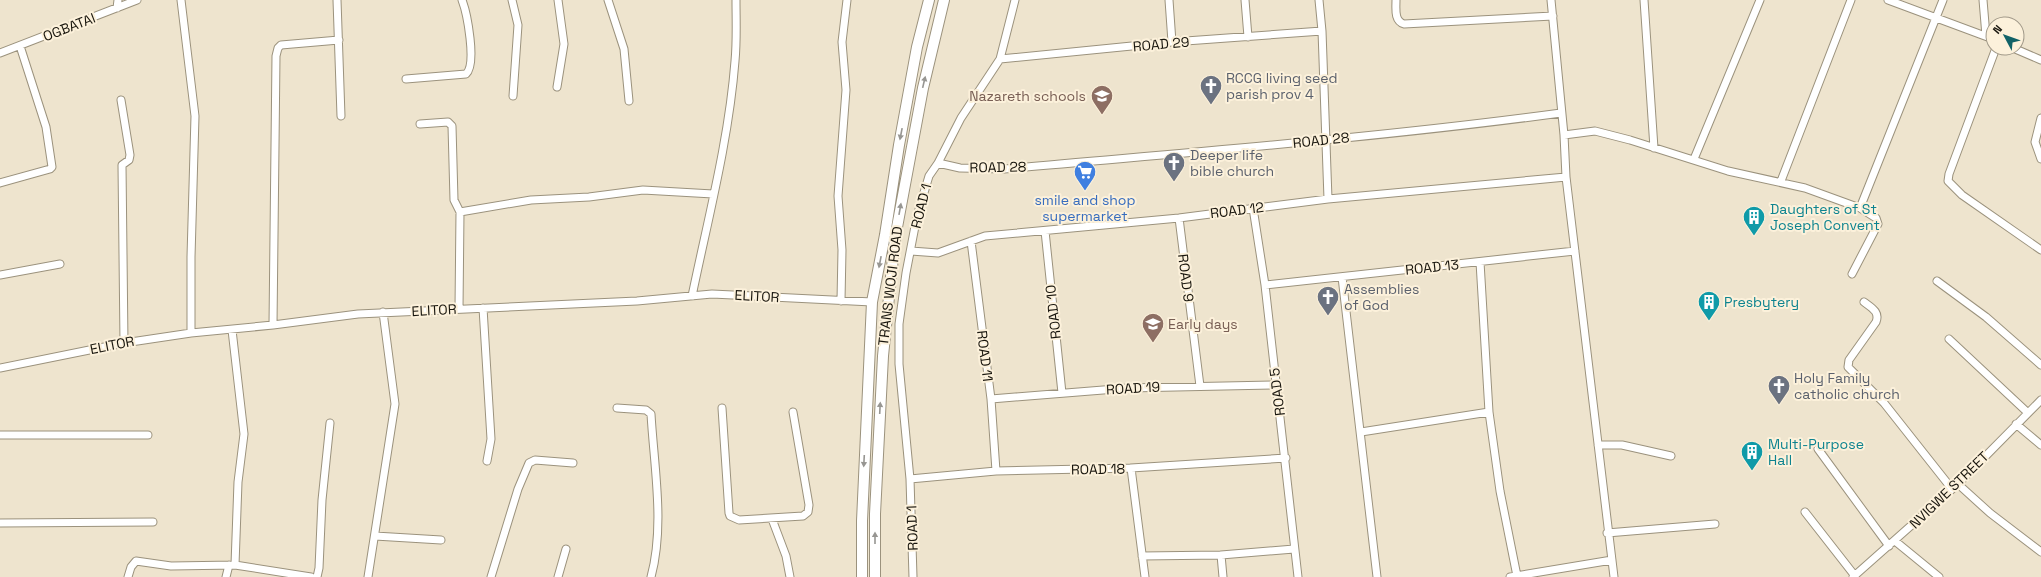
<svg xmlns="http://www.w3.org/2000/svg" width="2041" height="577" font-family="'Space Grotesk',sans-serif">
<rect width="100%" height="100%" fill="#eee4ce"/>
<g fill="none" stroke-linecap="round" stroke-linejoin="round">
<g stroke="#9b927d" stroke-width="9">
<path id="street" d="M181,0L195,116L191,257V333
M337,0L341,116
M512,0L518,25L513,96
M608,0L624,49L629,101
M1169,0L1172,42
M1245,0L1248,37
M1319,0L1322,31L1328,199
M1396,0C1396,9 1394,21 1404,24L1553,16
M1551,0L1564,135L1566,177L1614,577
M1644,0L1654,148
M1888,0L1993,39
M1983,0L1986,36
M117,8L118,0
M1996,48L1949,174L1948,181L1962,195L2041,250
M2013,48L2041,60
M0,53L137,0
M1000,59L1172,42L1322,31
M406,79L466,74C477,64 467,13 462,0
M557,87L564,44L558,0
M121,100L130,155L129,160L122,165L124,343
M2041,118L2035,142L2041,159
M420,124L448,122L452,126L454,200L460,212L459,309
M1564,135L1595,131L1630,140L1728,171L1805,188L1860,208L1876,218L1878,224L1852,274
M1694,159L1760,0
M938,163L960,168L1004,169C1190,152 1376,138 1561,113
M1781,181L1851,0
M0,183L50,169L52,167L46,127L20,46
M1253,208L1265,285L1298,577
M1860,208L1943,0
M460,212L531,200L589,197L643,190L713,194
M1179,218L1200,386
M1045,231L1062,393
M971,241L991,399L996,471
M911,251L938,253L985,236L1179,218L1328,199L1566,177
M1480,262L1489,412L1500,491L1517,576
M0,275L60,264
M1342,277L1377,577
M1937,281L1986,317L2041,365
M1265,285L1575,251
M692,296C708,219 729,139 735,61C737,40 736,20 736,0
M841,301L842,250L838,196L846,90L842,42L847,0
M1864,302C1872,308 1880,312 1876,322L1849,360L1848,367L1884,403L1952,489
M483,308L491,439L487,461
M273,325L276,56L278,48L281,45L339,40
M232,330L244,434L238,482L235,565
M1949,339L2027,412
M0,368L124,343L191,333L273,325L358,314L637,301L712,294L872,302
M991,399L1128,388L1276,385
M617,408L646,410L651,414C654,467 665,525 651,577
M722,408L729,513L730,516L739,520L803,516L808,512L809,505L793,412
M2016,424L2041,445
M1361,432L1489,412
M0,435H148
M1598,445H1622L1671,456
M1818,449L1889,546
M1131,468L1145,577
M910,479L996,471L1131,468L1286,458
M1958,484L1990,513L2041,552
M1805,512L1855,576
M772,519L786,556L790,577
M0,523L153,522
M1607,533L1715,524
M375,536L441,540
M1895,541L1939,577
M1221,555L1223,577
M1142,556L1221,555L1294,549
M128,577L131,567L136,561L171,566L235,565L311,577
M226,577L229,565
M317,577L319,568L322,500L330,423
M368,577L395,404L383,312
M491,577L518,489L529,463L535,460L573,463
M558,577L566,549
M913,577L910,479L899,364V324L906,273L917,216L929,176L938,163L961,118L1000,59L1015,0
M1510,577L1612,560
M1853,577L1958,484L2041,400"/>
</g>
<g stroke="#9b927d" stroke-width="12">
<path id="secondary" d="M862,577V521L872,302L885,235L899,145L917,47L929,0
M875,577V514L883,356L895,238L923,88L944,0"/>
</g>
<use href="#street" stroke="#fff" stroke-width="7"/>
<use href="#secondary" stroke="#fff" stroke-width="10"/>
</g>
<defs><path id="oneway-solid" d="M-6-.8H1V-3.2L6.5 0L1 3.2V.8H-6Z"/></defs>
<g fill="#979692">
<use href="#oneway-solid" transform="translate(924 82) rotate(-77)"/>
<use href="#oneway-solid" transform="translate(901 134) rotate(101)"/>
<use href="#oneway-solid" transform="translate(900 209) rotate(-80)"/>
<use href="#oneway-solid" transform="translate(880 262) rotate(101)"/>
<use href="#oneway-solid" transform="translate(880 408) rotate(-87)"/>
<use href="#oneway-solid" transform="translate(864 461) rotate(93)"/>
<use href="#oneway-solid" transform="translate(875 538) rotate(-90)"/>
</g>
<defs>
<g id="church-pin" transform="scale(1.15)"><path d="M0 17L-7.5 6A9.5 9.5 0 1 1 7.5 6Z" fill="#6b7280" stroke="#fcf1db"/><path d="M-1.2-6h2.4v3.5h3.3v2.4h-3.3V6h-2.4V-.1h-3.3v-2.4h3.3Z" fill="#fff"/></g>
<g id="school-pin" transform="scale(1.15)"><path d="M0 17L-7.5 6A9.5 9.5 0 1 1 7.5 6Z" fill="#8d6e63" stroke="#fcf1db"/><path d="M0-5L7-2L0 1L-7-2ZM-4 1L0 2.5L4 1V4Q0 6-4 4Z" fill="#fff"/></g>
<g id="supermarket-pin" transform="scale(1.15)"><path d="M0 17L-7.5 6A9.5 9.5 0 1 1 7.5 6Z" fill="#3f7fe0" stroke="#fcf1db"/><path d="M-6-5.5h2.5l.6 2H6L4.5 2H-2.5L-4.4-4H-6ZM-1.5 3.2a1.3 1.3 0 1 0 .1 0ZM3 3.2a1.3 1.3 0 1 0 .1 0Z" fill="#fff"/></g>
<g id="building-pin" transform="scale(1.15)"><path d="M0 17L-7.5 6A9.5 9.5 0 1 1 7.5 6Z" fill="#0f9aa8" stroke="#fcf1db"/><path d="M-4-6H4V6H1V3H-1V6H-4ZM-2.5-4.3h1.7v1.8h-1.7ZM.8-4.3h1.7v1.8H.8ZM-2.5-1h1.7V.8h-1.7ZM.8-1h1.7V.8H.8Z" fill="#fff"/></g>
</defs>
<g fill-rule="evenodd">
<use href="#church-pin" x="1211" y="86"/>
<use href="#school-pin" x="1102" y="96"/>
<use href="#church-pin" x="1174" y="163"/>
<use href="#supermarket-pin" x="1085" y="172"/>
<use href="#building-pin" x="1754" y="217"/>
<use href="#church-pin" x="1328" y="297"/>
<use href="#building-pin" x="1709" y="302"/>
<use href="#school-pin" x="1153" y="324"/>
<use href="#church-pin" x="1779" y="386"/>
<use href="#building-pin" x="1752" y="452"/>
</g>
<g text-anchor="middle" stroke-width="4" stroke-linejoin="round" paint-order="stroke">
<g font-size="14" fill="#18150d" stroke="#fcf1db">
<text transform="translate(69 27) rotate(-21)" y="5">OGBATAI</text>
<text transform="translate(1161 44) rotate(-5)" y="5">ROAD 29</text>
<text transform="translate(1321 140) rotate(-6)" y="5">ROAD 28</text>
<text transform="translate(998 167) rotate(-1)" y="5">ROAD 28</text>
<text transform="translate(921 206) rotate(-76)" y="5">ROAD 1</text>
<text transform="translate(1237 210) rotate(-7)" y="5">ROAD 12</text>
<text transform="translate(1432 267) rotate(-6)" y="5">ROAD 13</text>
<text transform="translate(1186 278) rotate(83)" y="5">ROAD 9</text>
<text transform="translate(890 286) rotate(-83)" y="5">TRANS WOJI ROAD</text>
<text transform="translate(757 296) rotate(3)" y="5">ELITOR</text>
<text transform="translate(434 310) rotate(-3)" y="5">ELITOR</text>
<text transform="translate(1053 312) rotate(-96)" y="5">ROAD 10</text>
<text transform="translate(112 345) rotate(-11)" y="5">ELITOR</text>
<text transform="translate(985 356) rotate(83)" y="5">ROAD 11</text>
<text transform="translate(1133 388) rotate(-3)" y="5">ROAD 19</text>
<text transform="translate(1277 392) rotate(-97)" y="5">ROAD 5</text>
<text transform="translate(1098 469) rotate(-1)" y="5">ROAD 18</text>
<text transform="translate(1949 490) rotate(-44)" y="5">NVIGWE STREET</text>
<text transform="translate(912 528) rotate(-92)" y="5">ROAD 1</text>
</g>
<g font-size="14" fill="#5b616d" stroke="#fcf1db" text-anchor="start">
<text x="1226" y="83">RCCG living seed<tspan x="1226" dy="16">parish prov 4</tspan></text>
<text x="1190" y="160">Deeper life<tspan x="1190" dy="16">bible church</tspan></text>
<text x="1344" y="294">Assemblies<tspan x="1344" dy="16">of God</tspan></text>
<text x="1794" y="383">Holy Family<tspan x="1794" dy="16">catholic church</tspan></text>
</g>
<g font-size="14" fill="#785e54" stroke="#fcf1db" text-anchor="end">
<text x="1086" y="101">Nazareth schools</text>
<text x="1168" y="329" text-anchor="start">Early days</text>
</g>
<g font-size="14" fill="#366cbe" stroke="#fcf1db">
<text x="1085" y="205">smile and shop<tspan x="1085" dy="16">supermarket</tspan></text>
</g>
<g font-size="14" fill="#0d838f" stroke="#fcf1db" text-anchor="start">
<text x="1770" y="214">Daughters of St<tspan x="1770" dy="16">Joseph Convent</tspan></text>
<text x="1724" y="307">Presbytery</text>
<text x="1768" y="449">Multi-Purpose<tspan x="1768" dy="16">Hall</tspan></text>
</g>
</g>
<g transform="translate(2005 36) rotate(311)"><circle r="19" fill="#fcf1db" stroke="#a19989"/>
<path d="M0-3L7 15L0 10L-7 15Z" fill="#116267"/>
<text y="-6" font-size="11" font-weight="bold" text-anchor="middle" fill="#18150d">N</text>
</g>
</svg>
